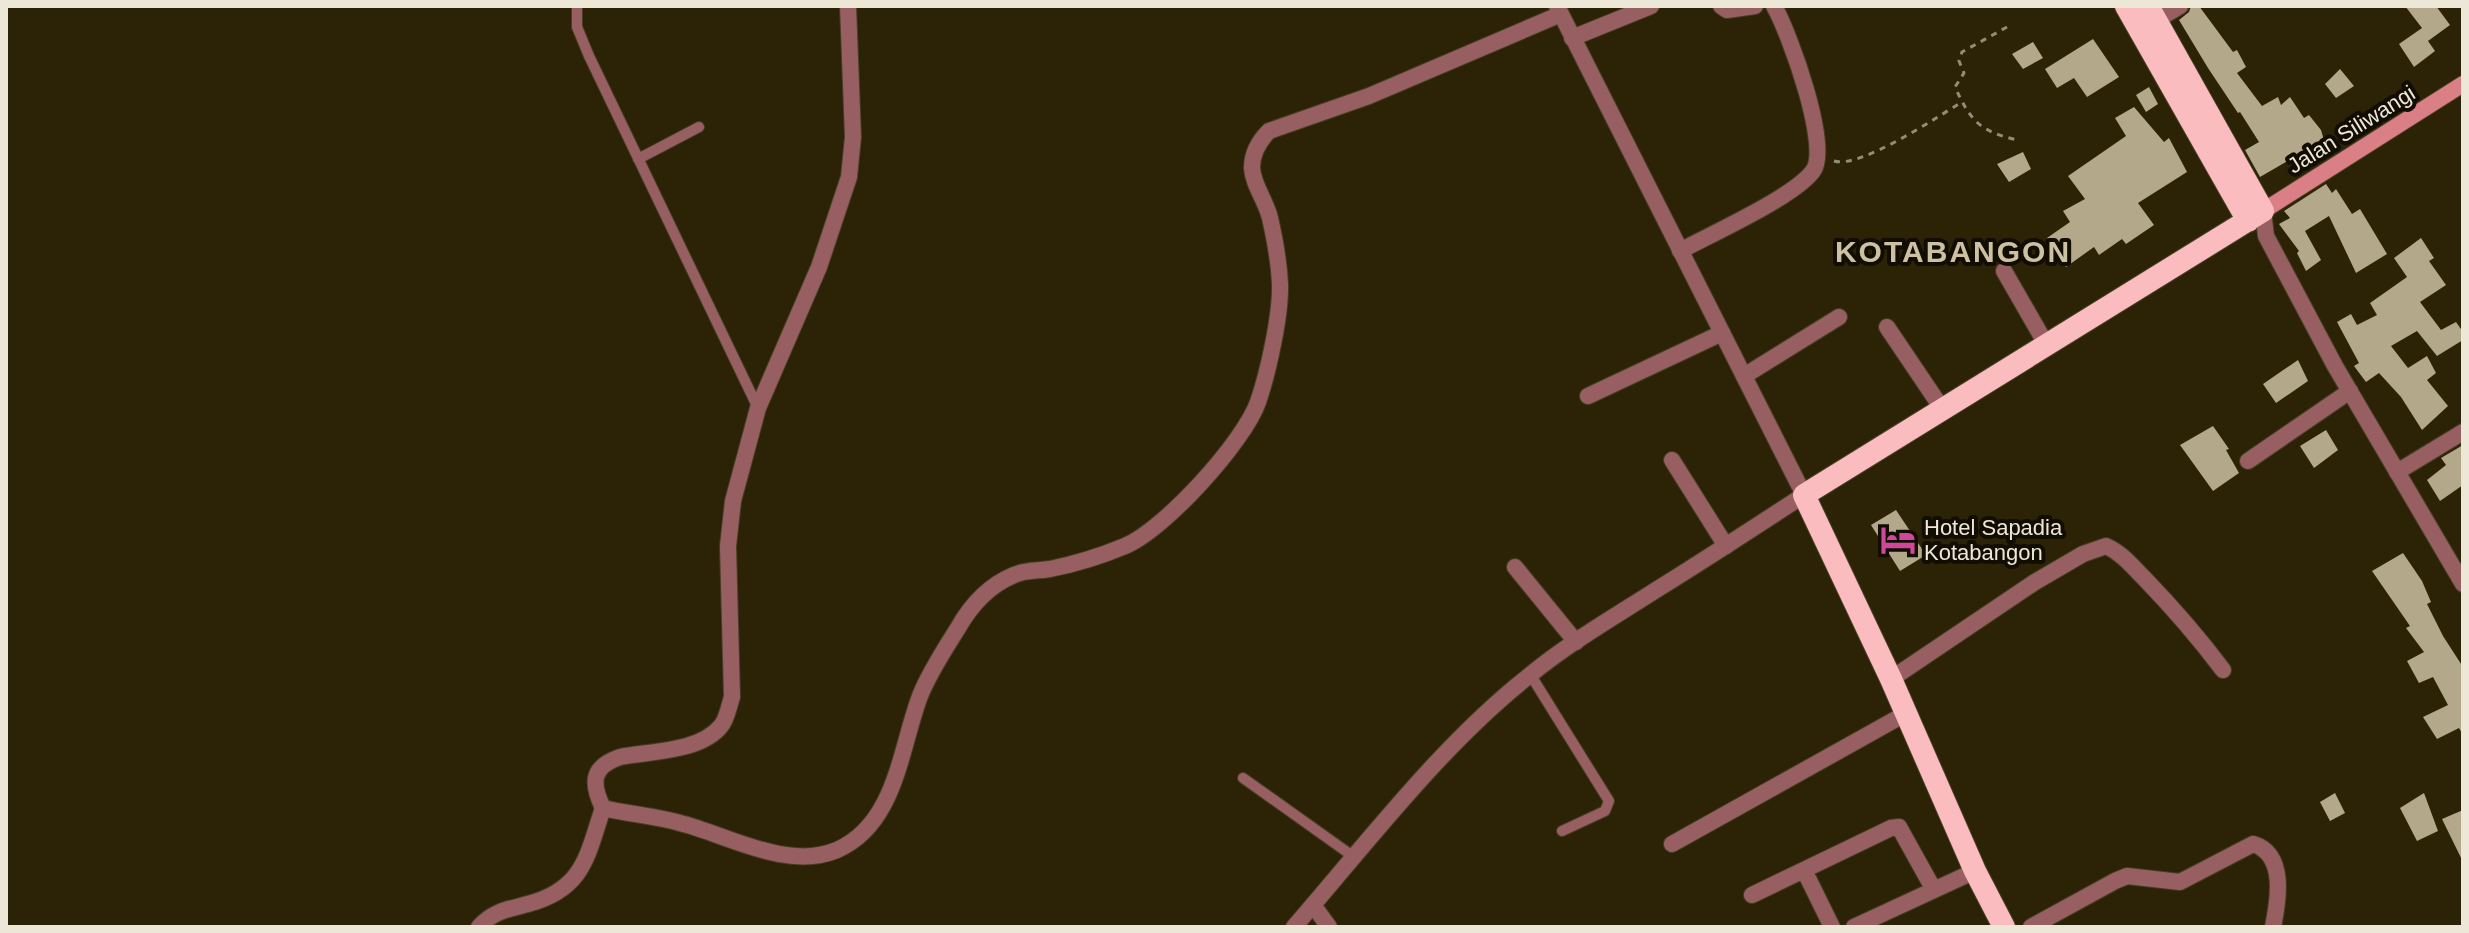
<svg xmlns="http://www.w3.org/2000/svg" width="2469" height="933" font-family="Helvetica,sans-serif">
<rect width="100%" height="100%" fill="#2c2307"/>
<path fill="#b3a889" d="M2191,6H2199L2233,52L2237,50L2246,67L2237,73L2262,106L2278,97L2281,105L2290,97L2304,118L2309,115L2321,130L2324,140L2260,177L2245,150L2259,142L2240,112L2238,113L2208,68L2179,20L2189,12Z
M2405,6H2436L2450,25L2428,41L2435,51L2414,67L2399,44L2422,28Z
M2093,39L2119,77L2087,97L2074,78L2057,88L2045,69Z
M2033,42L2043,58L2023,69L2012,54Z
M2340,69L2354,86L2336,98L2325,84Z
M2149,87L2158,104L2146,112L2136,95Z
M2134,107L2164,142L2169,138L2187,172L2138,203L2154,225L2126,244L2122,239L2099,255L2094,247L2066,267L2047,238L2070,222L2063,211L2085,199L2068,176L2126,136L2115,118Z
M2023,152L2031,169L2009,182L1997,164Z
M2326,184L2332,193L2336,189L2352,214L2360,209L2387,254L2356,273L2329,216L2305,231L2321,260L2306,271L2297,253L2299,251L2279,224L2290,218L2284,211Z
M2421,238L2434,258L2429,261L2446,285L2420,302L2441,330L2456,322L2463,332V340L2437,356L2417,331L2391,346L2408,368L2427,356L2436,373L2427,380L2448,406L2422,430L2401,397L2379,373L2366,382L2354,366L2359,363L2337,322L2351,314L2357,325L2377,315L2370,303L2407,277L2394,258Z
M2298,360L2308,381L2276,403L2263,384Z
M2213,426L2229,449L2226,450L2239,473L2213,491L2180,445Z
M2326,430L2338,450L2314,468L2300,446Z
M2463,445V485L2440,501L2427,480L2446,465L2441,458Z
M1896,510L1926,555L1900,571L1871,525Z
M2403,553L2422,581L2431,602L2427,604L2443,636L2463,667V735L2459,728L2437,739L2423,717L2448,705L2433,677L2419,683L2407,661L2424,652L2406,628L2410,626L2372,571Z
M2335,793L2345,813L2330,821L2320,802Z
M2424,793L2438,831L2417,841L2400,808Z
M2463,810V862L2442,819Z"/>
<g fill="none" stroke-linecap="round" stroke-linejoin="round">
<g stroke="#473e24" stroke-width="12">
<path id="service" d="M577,6V27L589,56L758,408
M638,159L699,127
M1530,674L1609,801L1605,811L1562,831
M1243,778L1354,857"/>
</g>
<g stroke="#473e24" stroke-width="18">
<path id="minor" d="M1721,6L1727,10L1755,6
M2157,20L2180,6
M1572,38L1651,6
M1680,251C1711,234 1794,197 1813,171C1831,147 1789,32 1774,6
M2004,271L2046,344
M1887,327L1943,410
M1744,376L1839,317
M1588,396L1722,333
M1672,460L1726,546
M2248,461L2350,391
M2397,472L2463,432
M1515,567L1576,642
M1891,679L2035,582L2083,554L2106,546C2122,553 2132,566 2144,578C2173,608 2199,638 2223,670
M1672,844L1905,714
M1804,870L1832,927
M1752,895L1891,828L1899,827L1934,890
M1313,905L1329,927
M479,927C493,911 509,909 528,904C584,889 587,856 603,808
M1854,927L1975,871
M2031,927L2115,881L2127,876L2180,882L2253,844C2287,854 2278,902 2273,927"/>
</g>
<g stroke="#473e24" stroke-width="18">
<path id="tertiary" d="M848,6L853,137L849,177L819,267L758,408L733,501L728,546L732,697C729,706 727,719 721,726C700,752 651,751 620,757C591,767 591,783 603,808C628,814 655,816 680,823C728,835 787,871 837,850C896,824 900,749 920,696C929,673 945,649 958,628C971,605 990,585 1014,575C1025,570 1038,571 1050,569C1075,564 1101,556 1125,546C1164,530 1244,442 1258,402C1268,373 1281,315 1280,284C1279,262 1275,240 1270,218C1266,201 1253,185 1252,168C1252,152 1259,141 1269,131L1369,96L1561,14L1557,6
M2263,211L2266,236L2335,366L2463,584
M1294,927C1367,843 1443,743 1530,675C1569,643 1614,617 1656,590C1706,559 1755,527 1804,495L1561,14"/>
</g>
<g stroke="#473e24" stroke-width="18">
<path id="secondary" d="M2263,211L2463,84"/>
</g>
<g stroke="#473e24" stroke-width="24">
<path id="trunk" d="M2126,6L2248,221
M2004,927L1975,871L1891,679L1804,495L2263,211L2148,6"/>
</g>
<path stroke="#938c77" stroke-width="3" stroke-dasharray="6 6" stroke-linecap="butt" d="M2007,27L1962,52L1959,61L1964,73L1955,87C1971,122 1980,131 2017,140
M1834,161C1860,169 1937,117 1962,102"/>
<use href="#service" stroke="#975f62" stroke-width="10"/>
<use href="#minor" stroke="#975f62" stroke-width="16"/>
<use href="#tertiary" stroke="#975f62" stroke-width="16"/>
<use href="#secondary" stroke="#da7f85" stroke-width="16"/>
<use href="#trunk" stroke="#fabcbe" stroke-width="22"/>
</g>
<defs>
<g id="hotel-bare" transform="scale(2.76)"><path d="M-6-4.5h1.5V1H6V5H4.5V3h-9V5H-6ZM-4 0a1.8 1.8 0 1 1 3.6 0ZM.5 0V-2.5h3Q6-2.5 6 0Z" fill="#d1479c" stroke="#110d03" stroke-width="2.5" paint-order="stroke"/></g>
</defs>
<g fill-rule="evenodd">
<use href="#hotel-bare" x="1898" y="540"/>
</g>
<g text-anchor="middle" stroke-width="8" stroke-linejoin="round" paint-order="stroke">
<g font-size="22" fill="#ece7d7" stroke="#110d03">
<text transform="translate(2351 129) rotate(-32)" y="8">Jalan Siliwangi</text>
</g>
<g font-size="22" fill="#ece7d7" stroke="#110d03" text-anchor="start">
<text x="1924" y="535">Hotel Sapadia<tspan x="1924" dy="25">Kotabangon</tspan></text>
</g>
<g font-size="30" font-weight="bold" letter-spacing="2" fill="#cdc1a2" stroke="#110d03">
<text x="1953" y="262">KOTABANGON</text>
</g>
</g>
<rect width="2469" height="933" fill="none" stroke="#ece7d7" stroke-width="16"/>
</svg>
